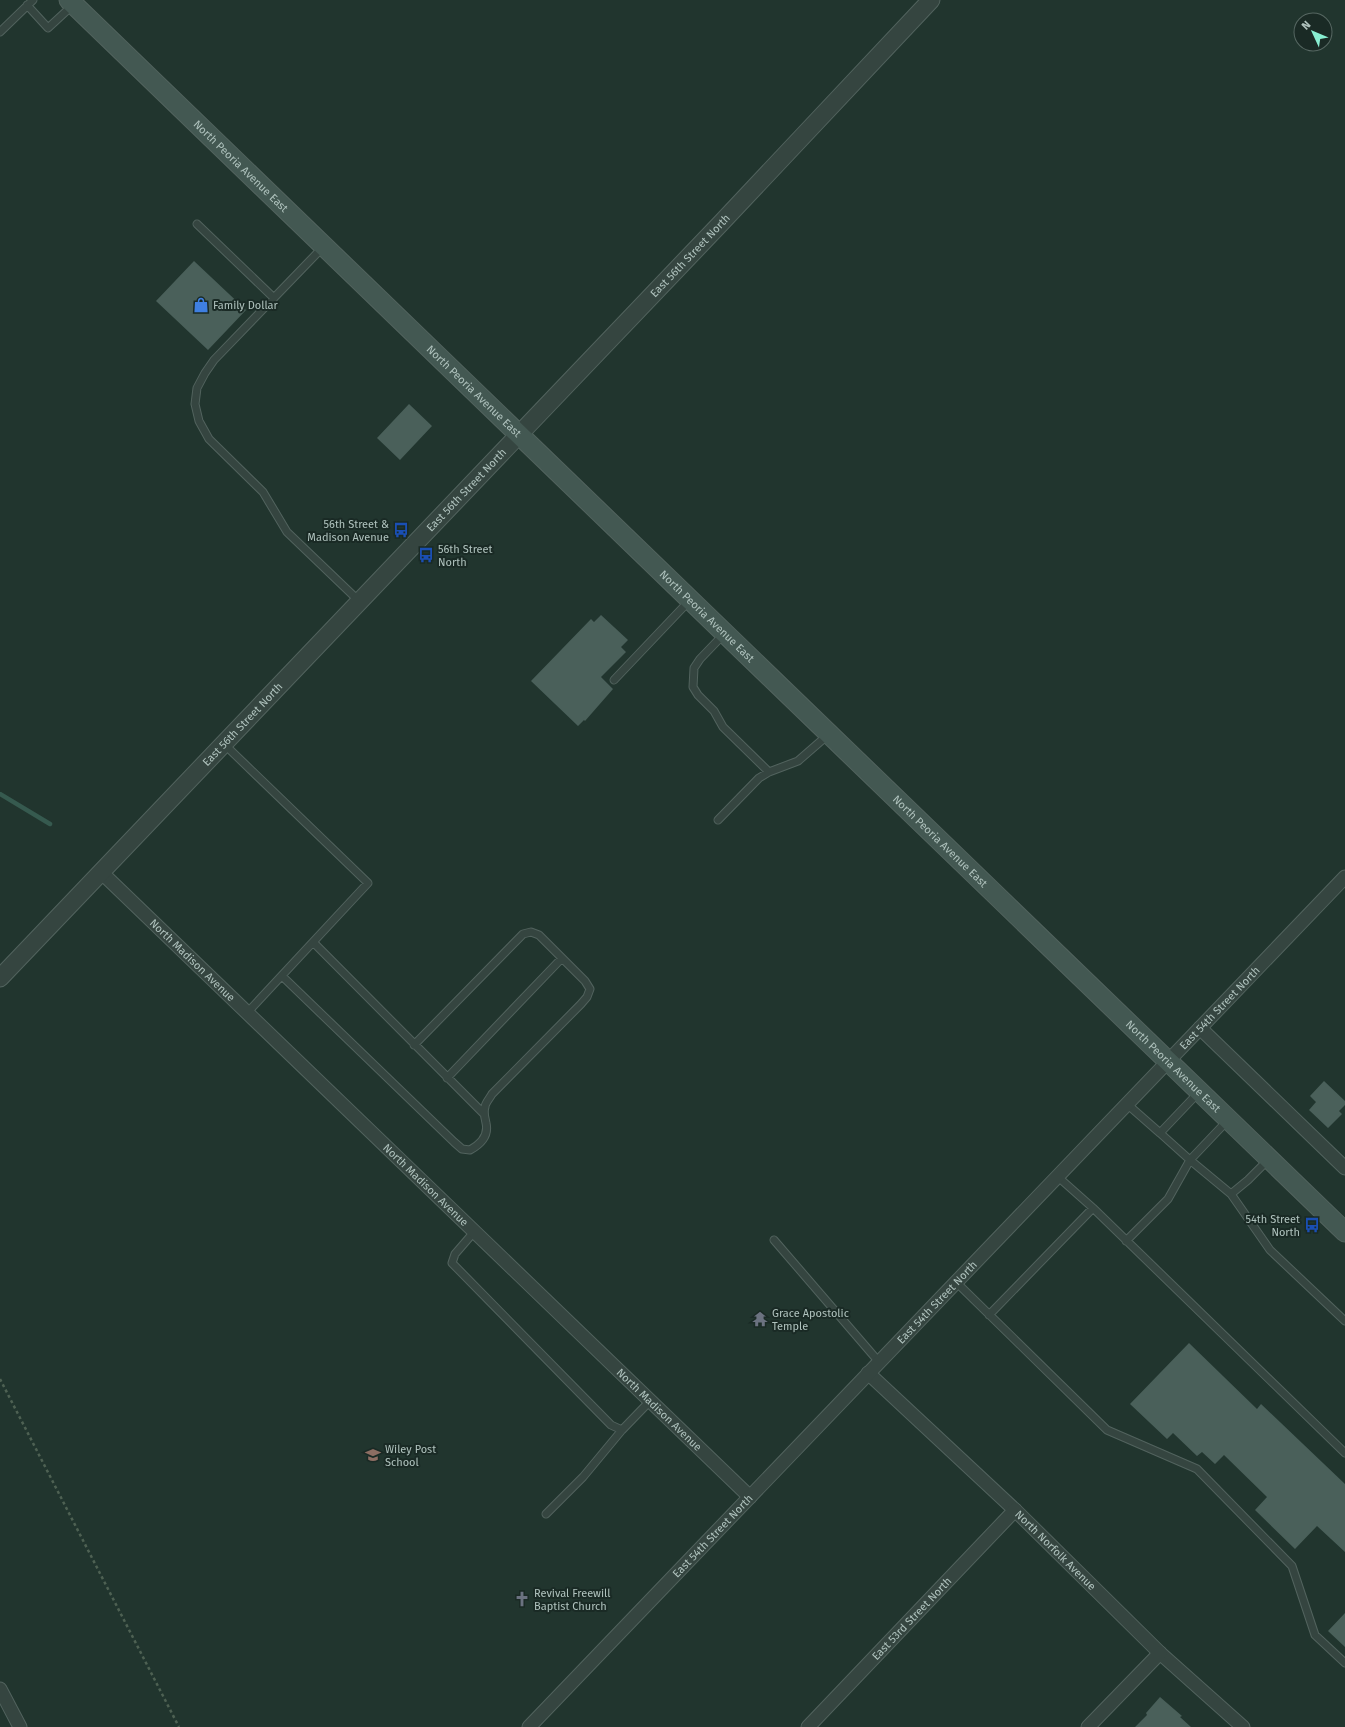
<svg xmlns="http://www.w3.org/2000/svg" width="1345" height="1727" font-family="'Fira Sans',sans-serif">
<rect width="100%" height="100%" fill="#21352e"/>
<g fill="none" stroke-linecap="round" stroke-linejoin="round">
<path stroke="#365a4f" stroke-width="4.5" d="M0,794L50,824"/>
</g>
<path fill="#4a605a" d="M194,261L246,310L208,350L156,301Z
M409,404L432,426L400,460L377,438Z
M601,615L628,640L621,647L626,652L601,677L613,689L585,721L584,720L578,726L531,681L591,619L594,622Z
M1324,1081L1345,1101V1105L1339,1111L1342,1114L1328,1128L1309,1110L1316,1102L1310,1096Z
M1189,1343L1257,1409L1261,1404L1345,1484V1552L1317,1526L1295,1549L1255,1510L1267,1497L1224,1455L1215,1464L1202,1452L1197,1456L1173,1433L1167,1439L1130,1404Z
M1345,1613V1647L1328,1631Z
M1160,1697L1182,1716L1180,1717L1191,1727H1135L1147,1715L1146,1713Z"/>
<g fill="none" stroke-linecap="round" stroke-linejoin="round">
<g stroke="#52635e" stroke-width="9">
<path id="service" d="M27,5L48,28L74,4
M0,32L33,0
M197,224L274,298
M324,246L214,360L205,373L197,388L195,404L199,421L209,439L263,492L287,532L359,601
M724,634L700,659L694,668L693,687L698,695L714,711L723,727L769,772
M614,680L690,600
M224,744L368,883L247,1013
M718,820L759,778L769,772L798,761L829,734
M313,942L484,1114
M282,976L454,1142L462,1149L470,1150C481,1144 489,1136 486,1123C485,1117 483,1113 485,1107C485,1103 490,1098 492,1094L581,1004L587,997L590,989L585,981L539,935L531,932L523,934L414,1045
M447,1078L562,958
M1127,1104L1160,1133L1198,1093
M1160,1133L1190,1160L1228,1120
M1231,1194L1270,1250L1345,1321
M1093,1208L1345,1453
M474,1232L455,1254L452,1263L611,1425L622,1430L650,1401
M774,1240L879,1362
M1126,1241L1168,1199L1190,1160L1231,1194L1248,1180L1269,1159
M956,1282L1107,1430L1197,1469L1292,1566L1315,1635L1345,1663
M989,1315L1093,1208L1057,1176
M546,1514L583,1477L622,1430"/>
</g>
<g stroke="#52635e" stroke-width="15">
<g id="minor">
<path id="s1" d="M101,872L750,1497"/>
<path d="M1200,1028L1345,1168"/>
<path id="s2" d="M868,1373L1015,1510L1160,1653L1243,1727"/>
<path d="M0,1689L20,1727"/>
<path id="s3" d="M529,1727L1345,877"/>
<path id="s4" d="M808,1727L1015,1510"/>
<path d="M1088,1727L1160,1653"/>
</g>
</g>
<g stroke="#52635e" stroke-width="19">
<g id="tertiary">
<path id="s5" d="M0,978L722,222L931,0"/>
</g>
</g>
<g stroke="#52635e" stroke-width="21">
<g id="secondary">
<path id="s6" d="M69,0L1345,1232"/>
</g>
</g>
<path stroke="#4e6153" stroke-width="2.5" stroke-dasharray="3 3" stroke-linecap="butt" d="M0,1379L179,1727"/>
<use href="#service" stroke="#354540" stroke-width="7"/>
<use href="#minor" stroke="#354540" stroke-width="13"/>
<use href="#tertiary" stroke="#354540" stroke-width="17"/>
<use href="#secondary" stroke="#435852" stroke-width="19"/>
</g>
<defs>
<g id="shop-bare" transform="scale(1.2)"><path d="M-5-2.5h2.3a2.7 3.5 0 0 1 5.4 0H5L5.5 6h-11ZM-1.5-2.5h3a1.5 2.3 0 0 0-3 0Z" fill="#3f7fe0" stroke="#1a2a25" stroke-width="2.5" paint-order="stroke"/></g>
<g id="bus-bare" transform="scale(1.2)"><path d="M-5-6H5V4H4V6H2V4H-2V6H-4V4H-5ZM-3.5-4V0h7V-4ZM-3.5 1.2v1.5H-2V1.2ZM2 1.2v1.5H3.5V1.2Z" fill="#1a4fb4" stroke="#1a2a25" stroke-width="2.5" paint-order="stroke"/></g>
<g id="temple-bare" transform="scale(1.2)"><path d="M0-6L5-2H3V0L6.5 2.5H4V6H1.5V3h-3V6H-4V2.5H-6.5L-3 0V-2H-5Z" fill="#6b7280" stroke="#1a2a25" stroke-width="2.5" paint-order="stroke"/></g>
<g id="school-bare" transform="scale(1.2)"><path d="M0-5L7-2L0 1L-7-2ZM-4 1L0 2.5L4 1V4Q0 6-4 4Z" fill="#8d6e63" stroke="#1a2a25" stroke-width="2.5" paint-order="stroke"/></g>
<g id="church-bare" transform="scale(1.2)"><path d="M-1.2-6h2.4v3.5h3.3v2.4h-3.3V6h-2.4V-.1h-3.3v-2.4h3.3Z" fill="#6b7280" stroke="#1a2a25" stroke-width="2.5" paint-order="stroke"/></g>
</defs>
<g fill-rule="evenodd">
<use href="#shop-bare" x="201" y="305"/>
<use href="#bus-bare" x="401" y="530"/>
<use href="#bus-bare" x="426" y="555"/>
<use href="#bus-bare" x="1312" y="1225"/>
<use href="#temple-bare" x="760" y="1319"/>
<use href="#school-bare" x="373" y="1455"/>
<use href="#church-bare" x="522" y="1599"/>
</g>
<g text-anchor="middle" stroke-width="4" stroke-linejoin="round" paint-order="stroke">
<g font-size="11" fill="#afc2bd" stroke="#1a2a25">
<text dy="4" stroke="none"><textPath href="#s6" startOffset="239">North Peoria Avenue East</textPath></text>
<text dy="4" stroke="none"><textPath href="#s5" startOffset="999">East 56th Street North</textPath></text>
<text dy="4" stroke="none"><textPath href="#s6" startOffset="563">North Peoria Avenue East</textPath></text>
<text dy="4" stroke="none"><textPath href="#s5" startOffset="675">East 56th Street North</textPath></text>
<text dy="4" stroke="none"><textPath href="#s6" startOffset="887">North Peoria Avenue East</textPath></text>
<text dy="4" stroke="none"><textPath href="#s5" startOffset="351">East 56th Street North</textPath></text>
<text dy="4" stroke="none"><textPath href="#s6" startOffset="1211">North Peoria Avenue East</textPath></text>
<text dy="4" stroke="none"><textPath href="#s1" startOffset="127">North Madison Avenue</textPath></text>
<text dy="4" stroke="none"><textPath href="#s3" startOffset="997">East 54th Street North</textPath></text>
<text dy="4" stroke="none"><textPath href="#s6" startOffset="1535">North Peoria Avenue East</textPath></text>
<text dy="4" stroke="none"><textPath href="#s1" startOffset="451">North Madison Avenue</textPath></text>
<text dy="4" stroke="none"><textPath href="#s3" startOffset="589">East 54th Street North</textPath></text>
<text dy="4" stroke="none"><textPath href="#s1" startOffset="775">North Madison Avenue</textPath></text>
<text dy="4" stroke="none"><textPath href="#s3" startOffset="265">East 54th Street North</textPath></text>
<text dy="4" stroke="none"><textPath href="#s2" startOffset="258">North Norfolk Avenue</textPath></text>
<text dy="4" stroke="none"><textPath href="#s4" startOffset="150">East 53rd Street North</textPath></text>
</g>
<g font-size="11" fill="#afc2bd" stroke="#1a2a25" text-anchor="start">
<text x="213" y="309">Family Dollar</text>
<text x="389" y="528" text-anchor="end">56th Street &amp;<tspan x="389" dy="13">Madison Avenue</tspan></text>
<text x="438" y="553">56th Street<tspan x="438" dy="13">North</tspan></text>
<text x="1300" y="1223" text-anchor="end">54th Street<tspan x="1300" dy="13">North</tspan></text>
<text x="772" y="1317">Grace Apostolic<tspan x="772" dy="13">Temple</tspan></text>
<text x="385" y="1453">Wiley Post<tspan x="385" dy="13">School</tspan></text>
<text x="534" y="1597">Revival Freewill<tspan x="534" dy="13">Baptist Church</tspan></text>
</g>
</g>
<g transform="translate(1313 32) rotate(314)"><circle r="19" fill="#1a2a25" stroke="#566762"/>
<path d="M0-3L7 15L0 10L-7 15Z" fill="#88eed1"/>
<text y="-6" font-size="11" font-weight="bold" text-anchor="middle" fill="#afc2bd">N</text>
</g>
</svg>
